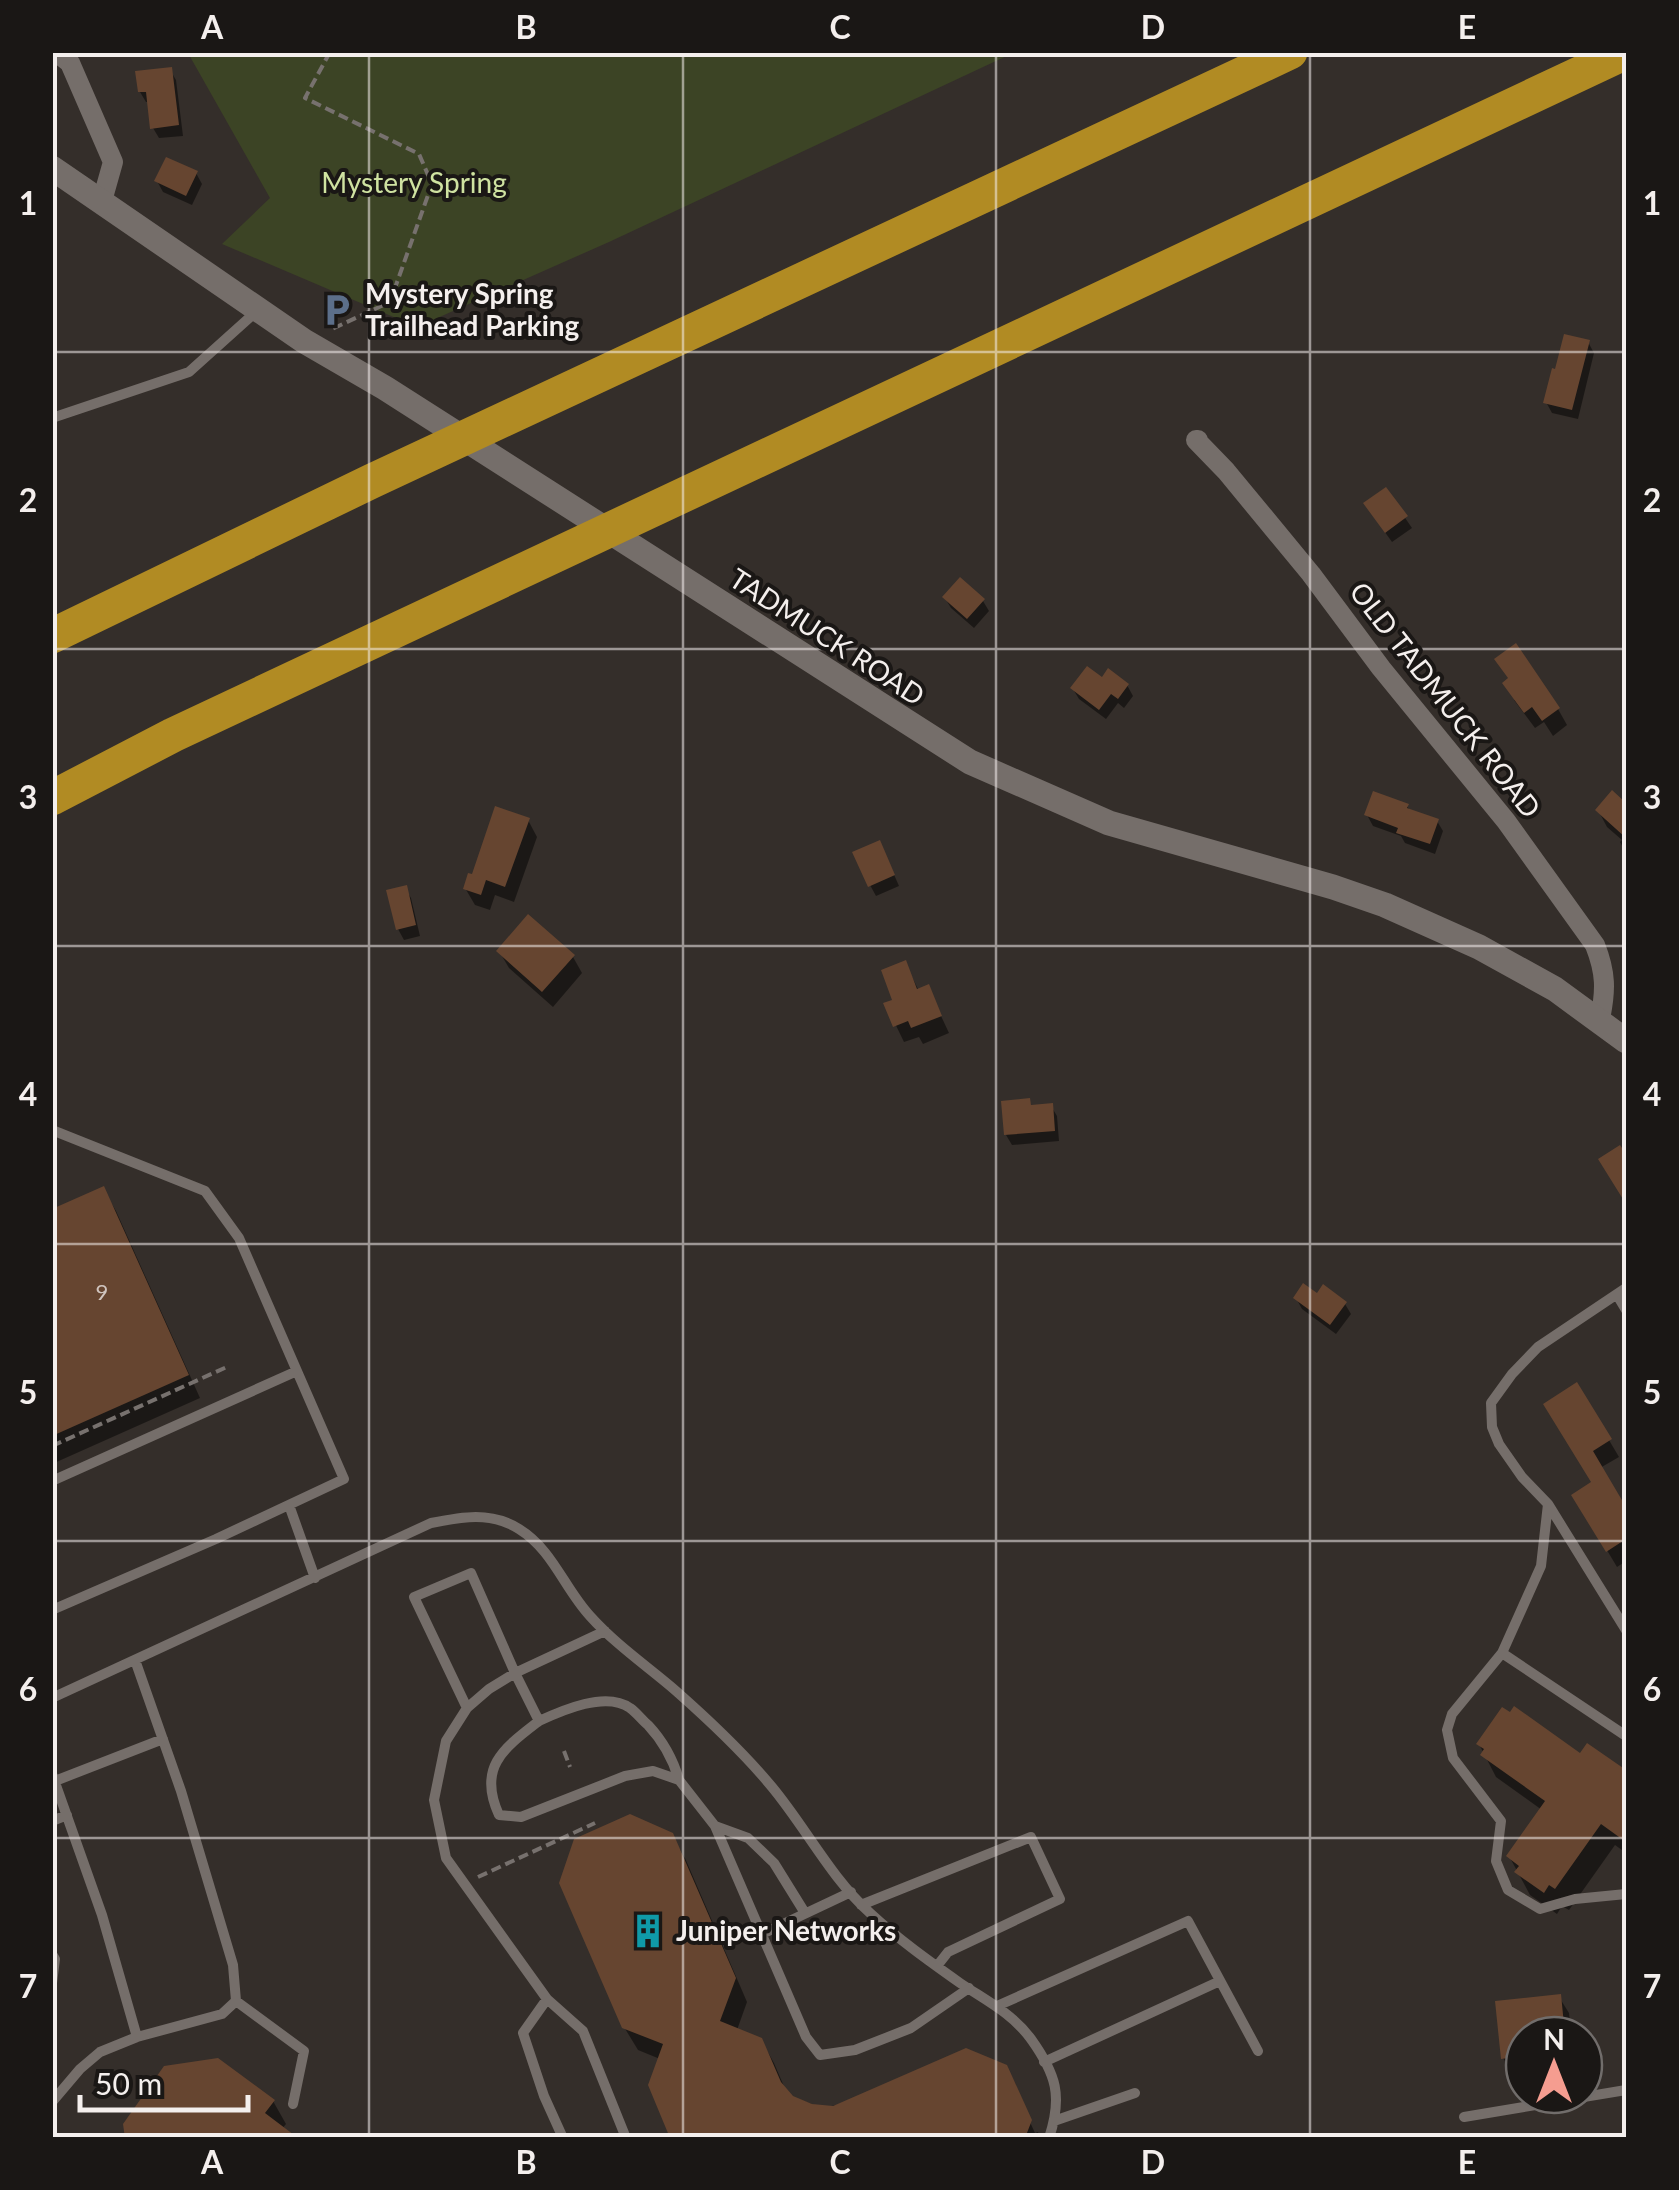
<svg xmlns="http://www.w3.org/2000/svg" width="1679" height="2190" font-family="Lato,sans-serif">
<rect width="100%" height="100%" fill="#342e2a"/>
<path fill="#3c4425" d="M188,53H1013L609,242L417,327L222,244L270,198Z"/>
<path fill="#0007" d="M170,70L176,80L183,136L159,138L153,128L149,102H146L140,92Z
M196,173L202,184L192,205L163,192L157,181Z
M1588,342L1594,353L1578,419L1552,413L1546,402Z
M1386,490L1412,528L1392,542L1372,514Z
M945,598L983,601L989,611L974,628L951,608Z
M1102,681L1127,685L1133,696L1124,708L1118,703L1106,719L1079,699L1073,689Z
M1514,700L1558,709L1567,725L1553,736L1544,722L1535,728Z
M1612,794L1626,807V853L1620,842L1622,840L1607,827L1598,810Z
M1407,806L1410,811L1437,821L1443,831L1435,854L1405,843L1401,836L1373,826L1367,815Z
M528,820L537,837L514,902L495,895L490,910L475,905L465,888Z
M885,854L899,886L876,896L870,885Z
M405,888L411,898L420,936L404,940L398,929Z
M499,951L573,957L582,973L553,1007L509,968Z
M905,963L919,991L928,988L949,1033L923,1044L919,1037L904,1042L886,1005L896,1001Z
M1029,1101L1032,1107L1051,1106L1057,1116L1059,1141L1012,1145L1006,1135Z
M103,1189L116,1211L200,1398L52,1464V1212Z
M1296,1298L1345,1304L1351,1314L1336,1334L1302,1309Z
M1577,1386L1619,1457L1600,1468L1626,1512V1561L1617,1567L1574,1495L1594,1484Z
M1479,1744L1581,1756L1588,1746L1626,1773V1853L1615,1845L1569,1910L1562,1906L1557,1914L1530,1895L1509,1856L1542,1810L1496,1777Z
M671,1835L685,1858L747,2002L737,2030L761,2040L774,2063L786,2091L792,2097L823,2108L1006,2067L1016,2085H1013L1035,2133L1038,2132L1040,2138H673L660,2059L638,2050L624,2027Z
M1559,1997L1569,2013L1571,2035H1524V2073L1513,2074L1503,2058L1497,2003Z
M273,2101L286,2124L282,2129L127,2138Z"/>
<path fill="#664530" d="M172,67L179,125L150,129L146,92H138L135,71Z
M166,157L198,171L186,196L154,181Z
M1564,334L1590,340L1572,410L1543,403L1552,368L1555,369Z
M1386,487L1408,516L1385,533L1363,503Z
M960,577L985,599L967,619L942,597Z
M1516,643L1560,708L1542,721L1532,707L1524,713L1502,683L1508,678L1494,659Z
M1087,666L1102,677L1108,668L1129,684L1118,699L1111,694L1099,710L1070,688Z
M1612,790L1626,803V838L1595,810Z
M1373,791L1409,804L1407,808L1439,819L1430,844L1396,833L1398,828L1364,815Z
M495,806L530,818L505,887L486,880L481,895L463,889L468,873L472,874Z
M880,840L895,875L868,887L852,852Z
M407,885L416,925L396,930L386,890Z
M528,914L575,955L542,992L496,951Z
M906,960L917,989L929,984L942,1016L911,1028L908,1021L893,1027L883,1003L892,1000L881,970Z
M1030,1098L1031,1105L1053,1103L1055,1131L1004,1135L1001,1101Z
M1620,1145L1626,1154V1204L1598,1159Z
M104,1186L189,1375L52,1436V1209Z
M1303,1283L1317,1293L1323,1284L1347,1302L1330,1325L1293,1298Z
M1577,1382L1612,1439L1593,1451L1626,1507V1539L1606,1552L1571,1495L1591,1482L1543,1404Z
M1514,1706L1580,1753L1587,1743L1626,1770V1842L1601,1824L1555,1889L1549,1885L1544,1893L1514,1872L1519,1866L1506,1856L1545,1801L1480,1755L1484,1749L1476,1744L1502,1707L1510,1712Z
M630,1814L673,1833L736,1978L720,2021L762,2038L781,2082L793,2096L812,2104L833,2106L966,2048L1007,2065L1032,2120L1025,2138H670L648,2085L663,2044L622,2028L559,1883L574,1839Z
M1561,1994L1565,2035H1524V2056L1501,2059L1495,2001Z
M218,2058L275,2100L265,2113L298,2138H125L123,2124L164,2066Z"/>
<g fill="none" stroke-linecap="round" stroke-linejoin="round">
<path stroke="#77716e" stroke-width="4" stroke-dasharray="10 5" stroke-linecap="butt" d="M330,52L305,98L419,154L432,184L390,302L332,329
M52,1446L229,1366
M564,1751L570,1767
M478,1877L595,1823"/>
<path stroke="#756e6a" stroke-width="10" d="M52,418L189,372L258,310
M52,1130L205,1191L239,1238L344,1479L216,1539L52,1610
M1626,1288L1538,1347L1512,1374L1491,1403L1492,1427L1499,1444L1522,1477L1548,1504L1626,1630
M1617,1295L1626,1310
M52,1481L297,1371
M1548,1504L1541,1566L1502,1653L1452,1714L1447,1730L1453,1758L1501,1821L1496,1861L1508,1890L1540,1909L1575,1899L1626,1894
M289,1505L315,1578
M605,1631L515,1673L489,1689L467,1708L446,1741L434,1800L446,1858L547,1999L583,2031L626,2138
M1502,1653L1626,1736
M52,1698L431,1523C461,1517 491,1511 519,1529C553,1550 564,1588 590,1616C616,1645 647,1666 676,1691C710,1721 744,1753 772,1787C806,1828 831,1878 870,1913C898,1939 929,1961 960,1983C985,2000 1012,2013 1031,2039C1056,2074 1063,2096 1049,2138
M467,1708L414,1597L471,1573L515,1673L539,1721C504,1748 477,1767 499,1815L521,1817L625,1776L653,1771L679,1780L715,1826L806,2037L820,2055L855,2050L911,2028L969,1988
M539,1721C563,1710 606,1691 630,1708C636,1712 642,1720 648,1725C663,1741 673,1759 679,1780
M52,1774L102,1915L137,2037
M55,1781L163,1739
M52,1821L67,1815
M715,1826L748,1838L774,1863L805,1913
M861,1905L1031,1837L1060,1899L948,1952L937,1966
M762,1934L851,1892
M52,1954L55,1959L52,1983
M547,1999L523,2033L544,2096L563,2138
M236,2001L304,2051L293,2104
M997,2006L1188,1921L1258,2051
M1044,2062L1220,1981
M52,2102L80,2069L100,2052L137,2037L222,2014L236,2001L233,1965L181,1791L135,1660
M1464,2117L1626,2090
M1054,2121L1135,2093"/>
<path stroke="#756e6a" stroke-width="20" d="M56,52L70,63L113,162L102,201
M1198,440H1196L1226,471L1311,574L1381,668L1506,821L1595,945C1606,973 1606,990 1600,1019"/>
<path stroke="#756e6a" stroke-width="25" d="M52,168L304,341L385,388L970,762L1109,823L1333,887L1385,905L1479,947L1555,989L1626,1041"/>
<path stroke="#b18b23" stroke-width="35" d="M52,636L372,481L1290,52
M52,798L173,735L1626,52"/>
</g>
<path fill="none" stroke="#f4efed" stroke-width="2.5" stroke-opacity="0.55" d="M369,52V2138M683,52V2138M996,52V2138M1310,52V2138M52,352H1626M52,649H1626M52,946H1626M52,1244H1626M52,1541H1626M52,1838H1626"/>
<defs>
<g id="parking-bare" transform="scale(2.7)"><path d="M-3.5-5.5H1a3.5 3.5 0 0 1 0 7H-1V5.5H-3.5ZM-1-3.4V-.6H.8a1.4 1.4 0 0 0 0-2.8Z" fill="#5c6f8a" stroke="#1a1715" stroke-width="2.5" paint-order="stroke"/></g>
<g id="building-bare" transform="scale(2.7)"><path d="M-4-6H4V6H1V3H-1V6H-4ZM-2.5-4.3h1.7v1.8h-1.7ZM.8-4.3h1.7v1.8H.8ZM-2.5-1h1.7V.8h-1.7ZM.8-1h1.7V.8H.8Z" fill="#0f9aa8" stroke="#1a1715" stroke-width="2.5" paint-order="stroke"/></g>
</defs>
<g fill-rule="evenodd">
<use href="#parking-bare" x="337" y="310"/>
<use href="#building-bare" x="648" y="1931"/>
</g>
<g text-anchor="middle" stroke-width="8" stroke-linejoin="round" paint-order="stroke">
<g font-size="22" fill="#d0c4be">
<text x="102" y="1300">9</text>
</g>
<g font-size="28" fill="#cfe2a1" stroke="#1a1715">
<text x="414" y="193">Mystery Spring</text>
</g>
<g font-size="28" font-weight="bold" fill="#f4efed" stroke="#1a1715" text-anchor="start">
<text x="365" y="304">Mystery Spring<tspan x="365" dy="32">Trailhead Parking</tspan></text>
<text x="676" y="1941">Juniper Networks</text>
</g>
<g font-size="28" fill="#f4efed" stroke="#1a1715">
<text transform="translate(827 637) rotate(33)" y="10">TADMUCK ROAD</text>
<text transform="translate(1445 700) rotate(52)" y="10">OLD TADMUCK ROAD</text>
</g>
</g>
<rect width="1679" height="2190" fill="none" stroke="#1a1715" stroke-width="110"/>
<g transform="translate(1554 2065)"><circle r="48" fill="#1a1715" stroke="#716d6b" stroke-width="2.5"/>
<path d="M0-8L18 38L0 25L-18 38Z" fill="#f59d90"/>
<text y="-15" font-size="28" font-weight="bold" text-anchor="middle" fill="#f4efed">N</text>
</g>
<path d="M80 2095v15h168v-15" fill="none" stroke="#f4efed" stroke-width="5"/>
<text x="95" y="2095" font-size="30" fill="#f4efed" stroke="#1a1715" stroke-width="8" paint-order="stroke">50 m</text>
<rect x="55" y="55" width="1569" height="2080" fill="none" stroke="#f4efed" stroke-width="4"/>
<g font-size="32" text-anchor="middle" font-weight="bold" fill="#f4efed">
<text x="212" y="39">A</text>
<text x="526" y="39">B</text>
<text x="840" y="39">C</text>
<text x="1153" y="39">D</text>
<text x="1467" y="39">E</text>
<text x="28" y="215">1</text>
<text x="1652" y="215">1</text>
<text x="28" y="512">2</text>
<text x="1652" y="512">2</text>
<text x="28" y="809">3</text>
<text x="1652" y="809">3</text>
<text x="28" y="1106">4</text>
<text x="1652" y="1106">4</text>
<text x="28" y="1404">5</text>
<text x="1652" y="1404">5</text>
<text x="28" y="1701">6</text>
<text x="1652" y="1701">6</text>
<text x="28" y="1998">7</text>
<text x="1652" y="1998">7</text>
<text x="212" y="2174">A</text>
<text x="526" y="2174">B</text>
<text x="840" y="2174">C</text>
<text x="1153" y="2174">D</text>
<text x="1467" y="2174">E</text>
</g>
</svg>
